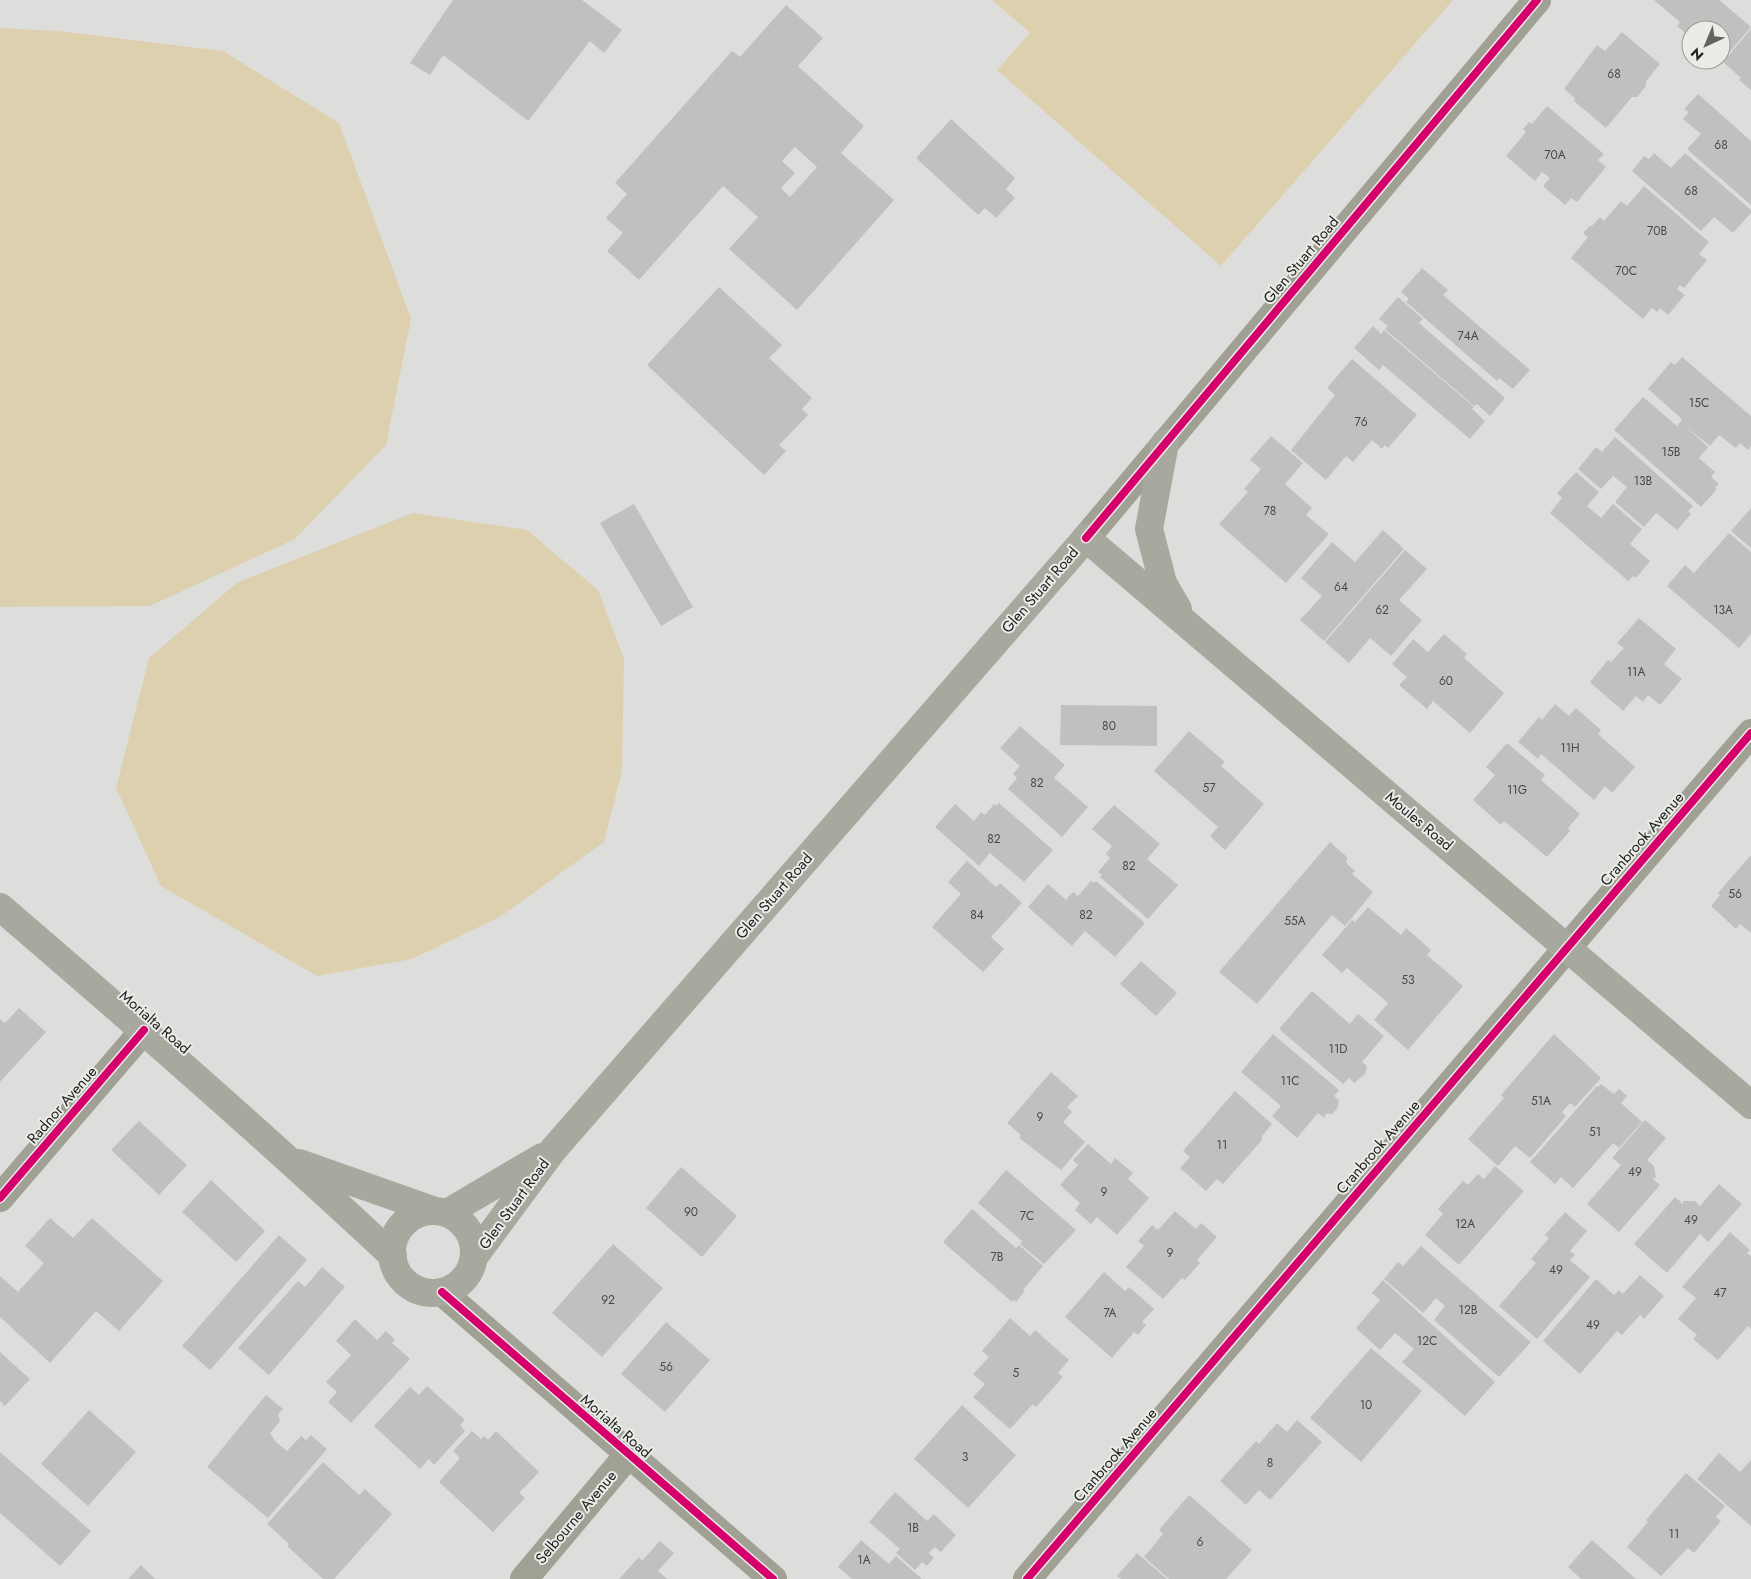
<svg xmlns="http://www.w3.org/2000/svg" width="1751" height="1579" font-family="Jost,sans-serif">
<rect width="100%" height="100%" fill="#dddedc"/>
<path fill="#ddd0af" d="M992,0H1453L1221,266L997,70L1030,33Z
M0,28L58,31L223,51L339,123L411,319L386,445L295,539L150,606L0,607Z
M413,513L527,530L598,590L624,659L622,771L604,842L500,917L412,959L317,976L161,886L116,788L149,658L238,582Z"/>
<path fill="#bfc1bf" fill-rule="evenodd" d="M453,0H582L622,30L604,53L590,41L528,121L443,55L430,75L410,63Z
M1654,0H1719L1751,27L1721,62V30H1691V38L1677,26L1680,22Z
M786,5L823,38L798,66L864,126L841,153L894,200L797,310L729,249L758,217L723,186L639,280L607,251L623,233L606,218L627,194L615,183L732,51L740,57ZM795,147L817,167L790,197L781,188L795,173L782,161Z
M1751,29V90L1739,80L1741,78L1723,62Z
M1622,32L1660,64L1646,81V86L1637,97H1632L1606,128L1574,101L1575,98L1564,89L1597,45L1605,51Z
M1698,94L1751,141V205L1687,149L1701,134L1683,119L1689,112L1684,109Z
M1547,106L1604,154L1598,160L1606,167L1577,202L1571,198L1565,205L1543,186L1550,178L1542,172L1535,181L1506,156L1526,132L1523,129L1529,122L1532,124Z
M951,119L1015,178L1006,189L1015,198L996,218L985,208L978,215L916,158Z
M1654,153L1671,168L1685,153L1751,210V213L1733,233L1714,217L1701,231L1632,171L1644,156L1649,159Z
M1644,186L1709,242L1699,254L1707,260L1684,288L1680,285L1677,289L1685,295L1668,315L1660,308L1657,312L1652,308L1643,319L1571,258L1588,237L1583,233L1590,226H1592L1600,217L1604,221L1621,201L1627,206Z
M1422,268L1448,290L1443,295L1530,370L1513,389L1499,378L1497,381L1406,302L1409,299L1401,292Z
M719,287L782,345L769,358L812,398L802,409L808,415L779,445L786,451L764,475L647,365Z
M1398,297L1423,319L1419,323L1505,398L1490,416L1477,404L1474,406L1385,329L1388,326L1379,319Z
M1373,326L1381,334L1384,330L1474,407L1472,409L1485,421L1470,439L1383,365L1379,370L1354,348Z
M1682,357L1751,416V446L1748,450L1740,443L1736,448L1719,435L1710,446L1686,427L1708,447L1699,458L1715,472L1711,477L1719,484L1715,488L1717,489L1701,507L1614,430L1643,397L1677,426L1681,421L1682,419L1648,389L1671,362L1675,365Z
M1352,359L1417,415L1388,448L1385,445L1382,449L1372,440L1353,462L1346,456L1326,480L1291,450L1335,395L1327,388Z
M1271,436L1303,463L1285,484L1312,508L1306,515L1329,534L1286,583L1219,524L1248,492L1244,489L1261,469L1250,460Z
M1615,437L1693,506L1688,511L1691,514L1677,530L1656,513L1644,527L1615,502L1627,487L1613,476L1601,489L1578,469L1596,447L1602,452Z
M1576,472L1599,492L1587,506L1601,518L1613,504L1642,529L1630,544L1650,561L1636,578L1633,576L1628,581L1550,513L1562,498L1557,493Z
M634,504L693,607L661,626L600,523Z
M1751,508V548L1731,531Z
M1383,530L1404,549L1324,641L1300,620L1322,596L1301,578L1332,542L1355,562Z
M1729,533L1751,552V634L1739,648L1667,586L1685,565L1694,573Z
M1405,550L1427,569L1399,600L1422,620L1391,656L1370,638L1349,663L1325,642Z
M1639,618L1676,649L1664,664L1682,679L1660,705L1648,695L1643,702L1636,696L1623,711L1590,682L1608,660L1611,662L1624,648L1617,643Z
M1444,634L1467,654L1464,658L1504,693L1470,733L1433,701L1427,709L1399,685L1407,677L1392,664L1413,639L1428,652Z
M1555,704L1569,716L1576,708L1601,730L1598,734L1635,767L1612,793L1605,786L1594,800L1541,754L1538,759L1518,742L1539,717L1542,720Z
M1061,705L1157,706V746L1060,745Z
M1020,726L1065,765L1054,778L1088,807L1062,837L1008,789L1017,778L1013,774L1020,766L1000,748Z
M1189,731L1225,762L1221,766L1264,804L1225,850L1210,836L1218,827L1154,771Z
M1507,743L1545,775L1541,780L1580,814L1568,828L1570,831L1547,857L1504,821L1501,825L1473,800L1495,775L1486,767Z
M999,803L1053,850L1024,882L990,853L979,866L935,827L955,804L974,821L981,812L985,815L994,804L996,806Z
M1114,805L1160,844L1147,859L1178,885L1148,919L1100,877L1102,875L1098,872L1110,858L1106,854L1112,846L1092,829Z
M1330,842L1348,858L1346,861L1348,865L1355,871L1352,874L1373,892L1345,926L1332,915L1257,1004L1219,972Z
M1751,855V933L1740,924L1736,929L1711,906L1720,895L1718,893Z
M967,861L996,887L1000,883L1022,903L991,937L1004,949L983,972L932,927L961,894L948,882Z
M1091,881L1094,883L1096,881L1145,923L1115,957L1085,931L1072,946L1028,907L1048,884L1066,900L1073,892L1078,896Z
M1368,907L1401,935L1406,928L1431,950L1427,955L1463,986L1408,1050L1374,1020L1388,1003L1347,968L1342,973L1322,955L1352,920L1355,922Z
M1141,961L1177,993L1156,1016L1120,984Z
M1312,991L1350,1024L1358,1014L1384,1036L1362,1062L1367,1066L1365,1074L1354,1083L1349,1078L1343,1084L1279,1029Z
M19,1008L46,1032L0,1082V1019L5,1023Z
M1273,1034L1339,1090L1334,1096L1339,1100L1337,1109L1332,1114H1326L1324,1118L1318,1113L1297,1138L1272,1116L1281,1106L1241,1072Z
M1554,1034L1601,1078L1575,1107L1570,1103L1562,1112L1566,1116L1530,1158L1515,1146L1498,1166L1468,1139L1504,1098L1501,1095Z
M1051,1072L1078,1096L1067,1107L1072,1112L1063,1122L1085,1142L1061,1170L1019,1138L1021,1135L1007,1123Z
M1601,1084L1614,1094L1619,1089L1627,1096L1621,1103L1642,1122L1619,1148L1613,1143L1573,1188L1561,1177L1555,1184L1530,1162L1597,1086L1598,1087Z
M1235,1091L1272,1124L1262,1136V1140L1223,1184L1217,1179L1206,1191L1180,1168L1190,1157L1183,1151Z
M1645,1120L1666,1138L1647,1160L1654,1166L1656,1178H1652L1660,1185L1619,1232L1587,1204L1621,1165L1612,1158Z
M139,1121L187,1165L159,1195L111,1150Z
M1088,1144L1111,1164L1115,1158L1133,1173L1128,1179L1149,1198L1117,1235L1097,1217L1091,1224L1075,1210L1080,1203L1060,1185L1078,1165L1073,1160Z
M1495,1166L1524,1191L1459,1265L1425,1235L1443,1214L1438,1209L1463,1181L1468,1185L1478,1174L1484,1179Z
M681,1167L737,1216L702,1257L646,1208Z
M1006,1170L1076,1230L1044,1264L1020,1244L1022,1241L978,1203Z
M211,1180L265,1231L236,1262L182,1212Z
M1719,1184L1742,1204L1708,1242L1700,1234L1667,1273L1634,1244L1675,1197L1683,1204V1201H1695L1700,1206Z
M972,1209L1016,1248L1019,1245L1043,1266L1023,1290L1025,1291L1016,1302L1014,1300L1012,1302L943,1242Z
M1175,1211L1196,1229L1201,1223L1217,1237L1197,1260L1200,1263L1185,1280L1182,1278L1163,1299L1126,1267L1144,1246L1138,1241L1152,1225L1158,1230Z
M1565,1212L1587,1231L1570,1251L1575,1255L1570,1260L1590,1277L1537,1339L1499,1306L1536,1263L1531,1259L1549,1238L1545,1235Z
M50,1218L73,1238L92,1218L163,1281L119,1331L96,1311L50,1363L0,1317V1276L18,1292L44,1263L25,1246Z
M1730,1232L1750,1250L1747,1253L1751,1256V1329L1748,1326L1718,1360L1693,1339L1697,1335L1678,1319L1696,1298L1682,1287Z
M279,1235L307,1260L210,1370L182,1346Z
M613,1244L663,1288L602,1357L552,1313Z
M1421,1246L1531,1342L1499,1377L1434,1320L1445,1306L1436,1298L1423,1313L1384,1279L1398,1262L1403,1266Z
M322,1267L345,1287L269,1375L238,1348L298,1281L305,1287Z
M1104,1272L1125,1291L1129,1287L1154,1309L1142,1322L1146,1325L1138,1335L1134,1332L1112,1358L1065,1317Z
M1640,1275L1664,1296L1644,1319L1640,1315L1622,1335L1617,1331L1580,1374L1543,1341L1596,1279L1614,1295L1619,1290L1623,1294Z
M1383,1280L1495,1382L1465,1416L1402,1362L1414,1349L1395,1333L1380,1350L1356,1328L1380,1300L1372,1293Z
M1010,1318L1030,1336L1035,1330L1069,1360L1058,1373L1063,1377L1036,1407L1033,1404L1010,1429L973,1397L985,1384L973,1374L989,1357L982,1351Z
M355,1319L377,1340L386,1331L395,1340L392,1343L410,1359L351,1423L328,1402L337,1392L326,1382L351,1355L336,1341Z
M666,1322L710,1360L665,1412L621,1374Z
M1371,1348L1422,1391L1361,1462L1310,1418Z
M0,1352L30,1379L5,1406L0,1401Z
M427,1386L465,1420L460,1425L465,1431L434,1465L429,1459L420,1469L374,1426L410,1387L419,1395Z
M266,1395L283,1409L278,1414L280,1421L270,1433L276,1442L287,1451L301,1436L306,1440L311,1435L327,1449L268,1518L207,1467Z
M962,1405L1016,1455L968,1508L914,1459Z
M89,1410L136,1452L88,1506L41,1464Z
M1297,1420L1322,1442L1270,1500L1259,1490L1246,1505L1220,1481L1256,1441L1259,1444L1277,1423L1287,1432Z
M472,1431L481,1439L484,1436L488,1440L496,1431L539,1472L519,1493L525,1498L493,1532L439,1482L460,1458L453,1451Z
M0,1452L91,1531L60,1566L0,1513Z
M1719,1453L1740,1472L1751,1460V1526L1697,1479Z
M323,1462L359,1495L365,1489L392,1514L334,1579H323L287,1546L289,1544L267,1524Z
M1686,1473L1725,1506L1716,1517L1721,1521L1694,1553L1688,1548L1661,1576L1627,1547L1648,1522L1646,1520Z
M895,1492L927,1521L934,1514L956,1535L941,1552L935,1547L929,1553L934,1558L927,1566L922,1562L915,1570L896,1553L900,1549L869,1522Z
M1189,1495L1252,1550L1226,1579H1169L1144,1557L1163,1534L1159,1530Z
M861,1540L889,1564L896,1556L922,1579H852L838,1567Z
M1592,1540L1636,1579H1581L1568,1567Z
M660,1541L674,1553L658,1571L667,1579H619L639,1557L642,1561Z
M1137,1553L1167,1579H1121L1117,1576Z
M141,1565L155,1579H128Z"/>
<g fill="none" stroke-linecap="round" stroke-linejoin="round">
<path stroke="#a0a095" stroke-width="28" d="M0,1198L144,1030
M442,1292L773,1579
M524,1579L628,1455
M1027,1579L1751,733"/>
<path stroke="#a0a095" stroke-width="28" d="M1086,538L1537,0"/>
<path stroke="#a7a89e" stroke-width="28" d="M1165,443L1149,529L1163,583L1178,609
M0,907C133,1021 265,1136 393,1256
M299,1163L435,1211
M392 1252a41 41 0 1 1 82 0a41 41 0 1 1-82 0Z
M447,1213L542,1157
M474,1257L553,1150L1086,538L1751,1105"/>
<g stroke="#eaece8" stroke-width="11">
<path id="cycleway" d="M1086,538L1537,0
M0,1198L144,1030
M442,1292L773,1579
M1027,1579L1751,733"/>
</g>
<use href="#cycleway" stroke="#d6006c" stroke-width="8"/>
</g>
<g text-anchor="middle" stroke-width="4" stroke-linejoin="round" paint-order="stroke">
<g font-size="12" fill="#484947">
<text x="1614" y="78">68</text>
<text x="1721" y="149">68</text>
<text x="1555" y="159">70A</text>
<text x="1691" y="195">68</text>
<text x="1657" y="235">70B</text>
<text x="1626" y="275">70C</text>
<text x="1468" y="340">74A</text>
<text x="1699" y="407">15C</text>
<text x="1361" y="426">76</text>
<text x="1671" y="456">15B</text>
<text x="1643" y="485">13B</text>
<text x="1270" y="515">78</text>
<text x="1341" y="591">64</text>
<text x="1382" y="614">62</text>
<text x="1723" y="614">13A</text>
<text x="1636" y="676">11A</text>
<text x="1446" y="685">60</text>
<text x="1109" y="730">80</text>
<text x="1570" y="752">11H</text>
<text x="1037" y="787">82</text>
<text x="1209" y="792">57</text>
<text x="1517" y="794">11G</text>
<text x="994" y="843">82</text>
<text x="1129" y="870">82</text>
<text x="1735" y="898">56</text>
<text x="977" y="919">84</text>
<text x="1086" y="919">82</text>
<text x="1295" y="925">55A</text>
<text x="1408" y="984">53</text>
<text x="1338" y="1053">11D</text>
<text x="1290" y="1085">11C</text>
<text x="1541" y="1105">51A</text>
<text x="1040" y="1121">9</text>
<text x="1595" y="1136">51</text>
<text x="1222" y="1149">11</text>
<text x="1635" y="1176">49</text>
<text x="1104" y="1196">9</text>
<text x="691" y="1216">90</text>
<text x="1027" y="1220">7C</text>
<text x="1691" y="1224">49</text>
<text x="1465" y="1228">12A</text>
<text x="1170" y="1257">9</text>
<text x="997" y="1261">7B</text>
<text x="1556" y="1274">49</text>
<text x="1720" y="1297">47</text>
<text x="608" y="1304">92</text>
<text x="1468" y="1314">12B</text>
<text x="1110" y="1317">7A</text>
<text x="1593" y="1329">49</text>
<text x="1427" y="1345">12C</text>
<text x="666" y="1371">56</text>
<text x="1016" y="1377">5</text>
<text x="1366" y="1409">10</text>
<text x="965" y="1461">3</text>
<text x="1270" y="1467">8</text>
<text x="913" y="1532">1B</text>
<text x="1674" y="1538">11</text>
<text x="1200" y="1546">6</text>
<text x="864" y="1564">1A</text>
</g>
<g font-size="15" fill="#20211f" stroke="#eaece8">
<text transform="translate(1301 260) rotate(-50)" y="5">Glen Stuart Road</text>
<text transform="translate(1040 590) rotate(-49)" y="5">Glen Stuart Road</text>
<text transform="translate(1419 821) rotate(40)" y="5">Moules Road</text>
<text transform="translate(1642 839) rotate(-49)" y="5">Cranbrook Avenue</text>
<text transform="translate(774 896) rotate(-49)" y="5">Glen Stuart Road</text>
<text transform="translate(155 1022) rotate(41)" y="5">Morialta Road</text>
<text transform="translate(62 1105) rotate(-49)" y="5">Radnor Avenue</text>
<text transform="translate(1378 1147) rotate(-49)" y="5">Cranbrook Avenue</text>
<text transform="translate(514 1204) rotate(-54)" y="5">Glen Stuart Road</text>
<text transform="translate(616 1426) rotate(41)" y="5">Morialta Road</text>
<text transform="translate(1115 1455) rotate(-49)" y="5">Cranbrook Avenue</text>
<text transform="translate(576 1517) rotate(-50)" y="5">Selbourne Avenue</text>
</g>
</g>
<g transform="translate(1706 45) rotate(224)"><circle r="24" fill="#eaece8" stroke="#999b98"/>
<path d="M0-4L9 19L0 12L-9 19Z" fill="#626361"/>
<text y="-8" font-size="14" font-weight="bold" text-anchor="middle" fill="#20211f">N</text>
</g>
</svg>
